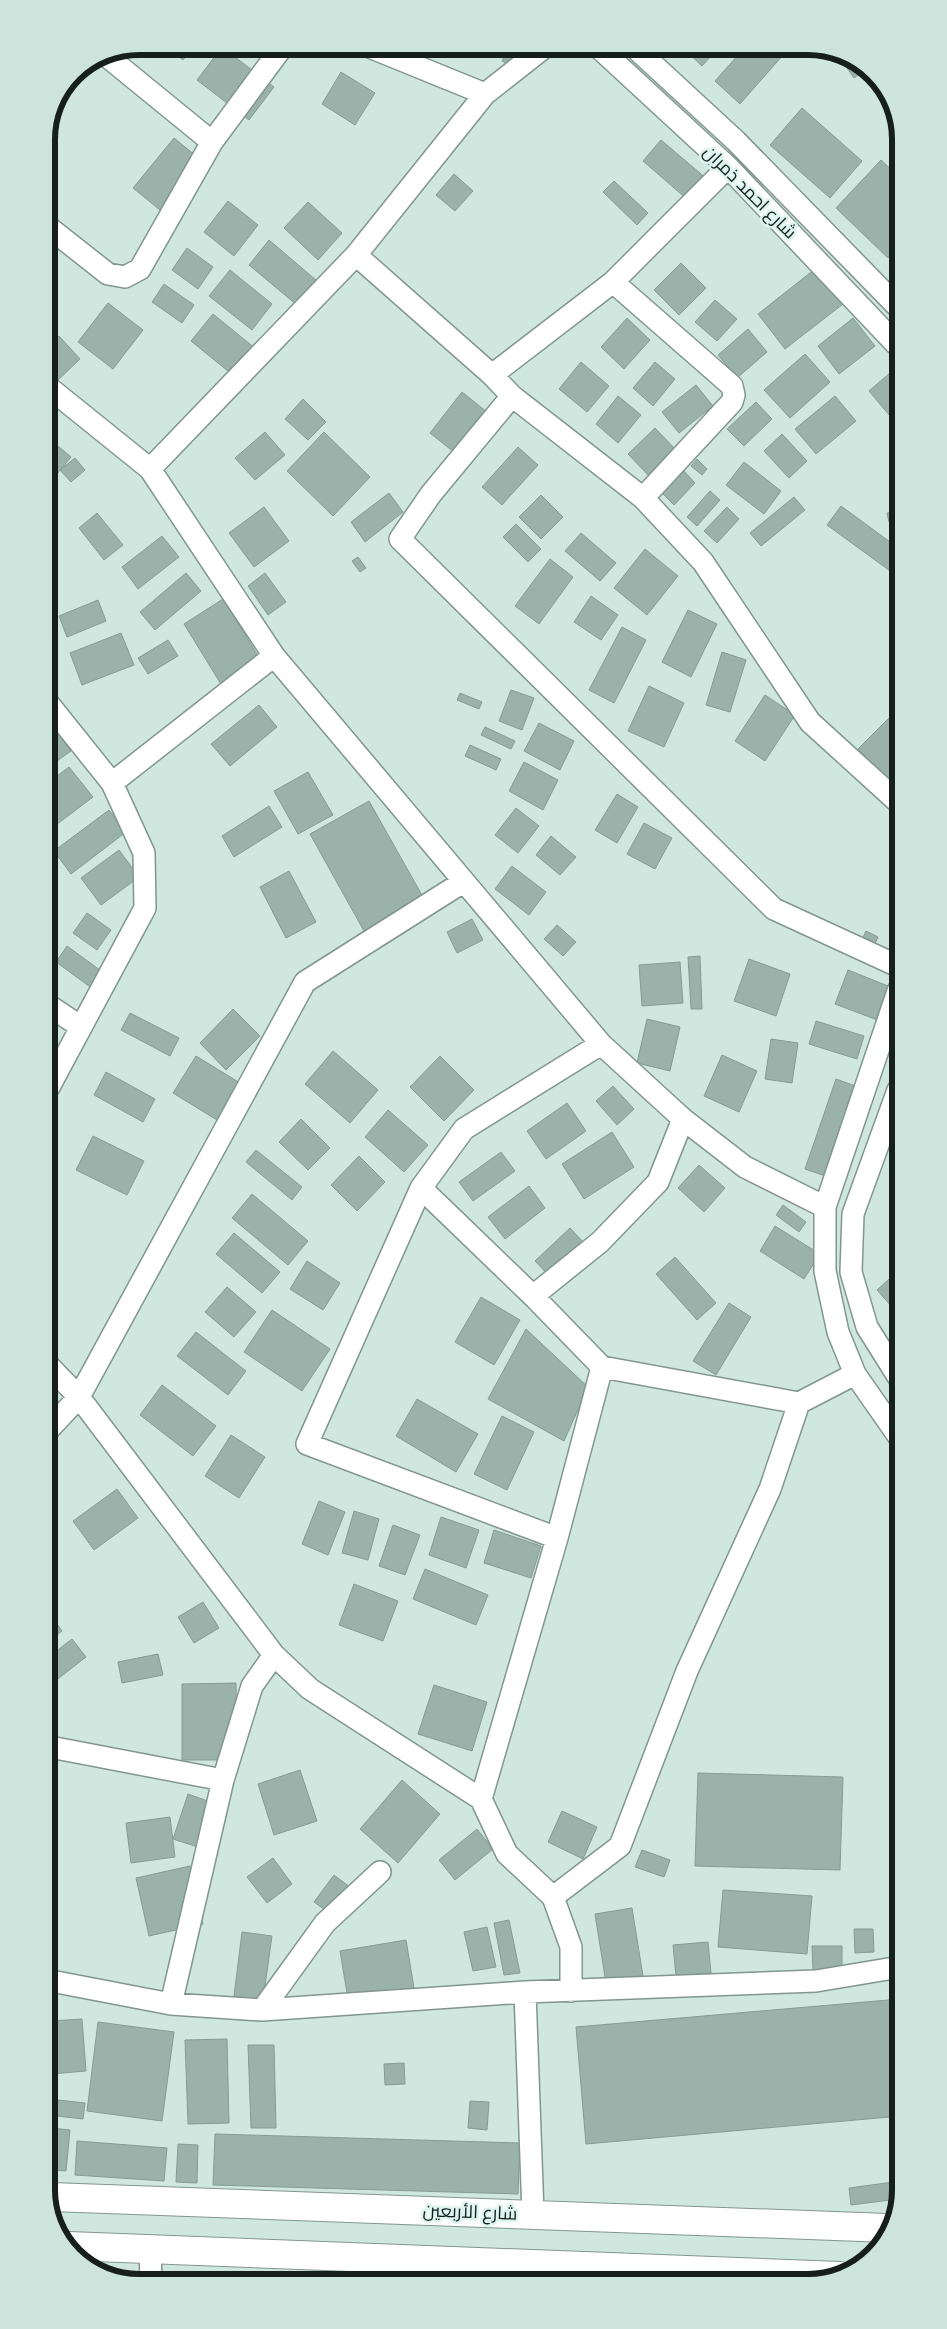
<svg xmlns="http://www.w3.org/2000/svg" width="947" height="2329" font-family="'Playfair Display',Cairo,serif">
<rect width="100%" height="100%" fill="#d0e7e0"/>
<path fill="#9bb2ab" stroke="#859b95" d="M165,46H194L183,60Z
M510,46H541L527,74L502,61Z
M687,46H720L702,66L684,49Z
M746,46H791L740,104L715,81Z
M222,47L274,87L249,120L197,80Z
M838,55L865,66L867,69L854,78Z
M341,72L375,93L355,125L322,104Z
M802,108L862,161L830,198L770,145Z
M174,138L201,160L160,210L133,188Z
M661,140L714,185L696,207L643,161Z
M881,160L896,174V250L888,258L836,208Z
M454,174L473,191L455,211L436,195Z
M614,181L648,213L637,225L603,192Z
M228,201L258,225L234,256L204,232Z
M308,202L342,233L318,260L284,228Z
M269,240L323,286L303,310L249,265Z
M187,248L213,267L198,289L172,270Z
M681,263L706,288L679,315L654,290Z
M815,269L843,304L785,349L758,314Z
M230,270L272,304L252,330L209,296Z
M164,284L194,305L182,323L152,302Z
M715,300L737,319L717,341L695,322Z
M108,303L143,330L113,369L78,342Z
M213,314L256,349L234,376L191,341Z
M627,318L650,340L624,369L601,347Z
M853,318L875,346L839,374L818,346Z
M748,329L767,352L737,378L718,355Z
M59,336L80,359L56,382L47,372V348Z
M805,354L830,382L790,418L764,390Z
M581,362L609,386L587,412L559,389Z
M655,362L675,379L653,406L633,388Z
M897,367V410L890,416L869,391Z
M696,385L713,406L679,433L662,412Z
M462,392L487,412L455,453L430,433Z
M618,396L641,415L618,443L596,424Z
M835,396L856,421L816,454L795,429Z
M303,399L326,422L308,440L285,419Z
M756,402L772,419L744,446L727,429Z
M655,428L676,450L649,476L628,454Z
M265,432L285,455L255,480L235,458Z
M324,432L370,477L333,516L287,471Z
M782,434L807,461L789,478L764,451Z
M52,441L71,457L57,474L47,466V446Z
M518,447L538,465L502,505L482,487Z
M75,458L85,470L71,482L60,470Z
M697,459L707,469L702,475L691,466Z
M744,462L781,491L764,514L726,485Z
M683,470L695,483L674,505L661,492Z
M710,491L720,500L697,526L687,517Z
M389,493L403,512L365,542L351,522Z
M541,495L563,517L541,539L519,517Z
M794,497L805,510L761,546L750,533Z
M841,506L897,547V576L827,525Z
M264,507L289,541L254,567L229,533Z
M727,507L739,519L717,543L704,531Z
M897,511V520L889,522L887,513Z
M97,513L123,545L104,560L79,528Z
M516,524L541,549L528,562L503,537Z
M581,533L616,563L600,581L565,551Z
M162,536L179,557L138,589L122,567Z
M645,549L678,576L647,615L614,588Z
M358,557L366,568L360,572L352,561Z
M550,559L573,577L539,624L515,606Z
M186,573L201,591L155,630L140,612Z
M265,573L286,602L268,615L248,586Z
M591,596L618,615L601,640L574,622Z
M223,599L263,664L224,689L184,624Z
M98,600L106,621L67,637L59,616Z
M688,610L717,624L691,677L662,662Z
M622,627L646,640L614,703L589,690Z
M121,633L134,665L82,685L70,653Z
M168,640L178,656L148,674L138,658Z
M722,652L746,660L730,712L706,705Z
M649,686L684,703L664,747L628,731Z
M511,690L534,698L522,730L499,721Z
M460,693L482,702L479,709L457,700Z
M765,695L795,715L765,761L735,741Z
M259,705L277,727L230,766L211,744Z
M897,710V777L892,783L858,749Z
M48,717L71,751L50,766L48,762Z
M539,723L574,741L560,770L524,751Z
M485,727L515,741L511,749L481,735Z
M470,745L501,759L496,770L465,756Z
M524,762L558,780L543,810L509,791Z
M69,767L93,797L48,831V783Z
M308,772L333,815L298,834L274,791Z
M617,794L638,807L617,843L595,830Z
M369,801L423,897L364,931L310,834Z
M269,806L282,827L234,857L222,836Z
M516,808L539,826L518,853L495,835Z
M109,810L126,832L71,874L54,851Z
M644,823L672,838L655,869L627,854Z
M551,836L576,857L560,875L536,855Z
M119,850L139,877L101,905L81,878Z
M512,866L546,892L529,915L495,889Z
M289,871L316,922L286,938L260,887Z
M87,913L111,930L97,950L73,933Z
M472,919L483,940L457,953L447,932Z
M557,925L576,942L563,956L544,939Z
M866,931L878,937L871,952L859,946Z
M67,946L108,976L97,992L56,962Z
M700,956L702,1009H691L688,957Z
M749,959L790,974L776,1016L734,1001Z
M680,962L683,1003L642,1006L639,965Z
M848,970L898,990L888,1024L835,1004Z
M233,1009L260,1036L226,1070L200,1043Z
M130,1013L179,1038L170,1056L121,1030Z
M647,1019L680,1027L670,1071L637,1063Z
M816,1021L864,1036L857,1059L809,1044Z
M771,1039L798,1043L792,1083L765,1079Z
M333,1051L378,1090L350,1123L305,1084Z
M722,1055L757,1071L739,1112L704,1096Z
M196,1056L240,1083L217,1120L173,1093Z
M440,1056L474,1090L444,1121L410,1087Z
M106,1072L155,1099L143,1122L94,1095Z
M836,1079L864,1089L834,1179L805,1169Z
M613,1086L634,1109L617,1125L596,1101Z
M567,1103L586,1131L546,1159L527,1131Z
M388,1110L428,1145L404,1172L365,1137Z
M301,1119L330,1148L308,1170L279,1142Z
M612,1132L634,1167L584,1199L562,1164Z
M93,1136L144,1161L127,1195L76,1170Z
M256,1150L302,1187L292,1200L246,1162Z
M501,1152L515,1171L473,1201L459,1182Z
M359,1156L385,1182L357,1211L331,1185Z
M699,1165L725,1188L704,1212L678,1188Z
M529,1186L545,1208L505,1239L488,1217Z
M252,1194L308,1241L288,1265L232,1218Z
M783,1205L806,1222L799,1232L776,1215Z
M775,1226L820,1254L804,1279L760,1251Z
M570,1228L589,1248L554,1281L535,1261Z
M234,1233L280,1272L262,1293L216,1254Z
M675,1257L716,1303L697,1320L656,1274Z
M307,1261L340,1283L323,1310L290,1289Z
M898,1271H899V1315L877,1290Z
M227,1287L256,1312L234,1337L205,1312Z
M481,1297L520,1320L494,1365L455,1342Z
M729,1303L751,1317L716,1375L693,1361Z
M272,1310L330,1349L302,1391L244,1352Z
M526,1329L588,1387L564,1441L488,1399Z
M196,1332L246,1371L228,1395L177,1356Z
M162,1385L216,1426L193,1456L140,1415Z
M417,1399L478,1434L456,1472L396,1436Z
M502,1416L534,1432L507,1490L474,1474Z
M231,1435L265,1457L239,1498L205,1476Z
M117,1489L138,1518L94,1550L73,1521Z
M319,1501L345,1512L328,1555L302,1544Z
M354,1511L379,1519L368,1560L342,1553Z
M441,1517L479,1530L466,1568L429,1555Z
M393,1525L420,1535L405,1575L379,1566Z
M494,1530L541,1546L531,1578L484,1563Z
M425,1569L488,1595L476,1625L413,1599Z
M354,1584L398,1601L383,1641L339,1625Z
M203,1602L219,1628L194,1643L178,1617Z
M50,1614L62,1631L50,1640Z
M72,1639L86,1657L50,1685V1656Z
M158,1654L163,1675L122,1683L118,1662Z
M236,1683L237,1760H182V1684Z
M434,1685L487,1702L472,1751L418,1734Z
M300,1770L317,1821L274,1835L258,1784Z
M698,1773L843,1777L840,1870L695,1866Z
M402,1780L440,1814L398,1863L360,1829Z
M188,1794L219,1805L204,1849L173,1839Z
M562,1811L597,1827L583,1859L548,1842Z
M170,1817L175,1857L131,1863L126,1823Z
M477,1829L493,1849L455,1880L439,1860Z
M642,1850L670,1860L664,1877L635,1867Z
M273,1858L292,1884L267,1903L247,1877Z
M190,1866L203,1924L149,1936L136,1878Z
M334,1875L359,1894L339,1920L314,1902Z
M723,1890L812,1896L807,1954L718,1947Z
M632,1908L643,1976L606,1983L595,1914Z
M509,1920L520,1973L504,1975L494,1923Z
M487,1927L496,1967L473,1971L464,1932Z
M854,1929H873L874,1952L855,1953Z
M242,1932L272,1936L263,2000L234,1996Z
M406,1940L414,1988L348,1999L340,1951Z
M708,1942L711,1973L676,1976L673,1945Z
M812,1946H842V1971H813Z
M900,1999L901,2116L586,2144L576,2027Z
M82,2019L86,2071L51,2074V2021Z
M98,2022L174,2032L162,2121L87,2111Z
M227,2039L229,2123L188,2124L185,2040Z
M248,2045H274L276,2128H251Z
M404,2063L405,2084L385,2085L384,2064Z
M58,2100L85,2103L83,2119L57,2116Z
M470,2101L489,2102L487,2130L468,2128Z
M51,2128L70,2130L66,2171L51,2170Z
M215,2134L520,2143L518,2194L213,2185Z
M77,2141L167,2148L164,2181L75,2175Z
M178,2144L198,2145L197,2183L176,2182Z
M901,2181L898,2199L851,2205L849,2188Z"/>
<g fill="none" stroke-linecap="round" stroke-linejoin="round">
<g stroke="#80968f" stroke-width="24">
<path id="minor" d="M367,46L485,94
M597,46L728,167L896,344
M633,46L736,141L896,305
M103,53L212,142
M47,226L108,274L125,277L140,269L212,142L283,46
M356,255L492,375L512,396L643,498L703,562L810,722L898,802
M613,282L732,386L734,395L732,402L643,498
M492,375L613,282L728,167
M47,386L150,469L274,656L601,1044L683,1119L745,1167L825,1207
M512,396L431,494L400,539L774,909L898,966
M150,469L356,255L485,94L546,46
M48,703L112,783L144,853L145,908L49,1087
M112,783L274,656
M898,991L825,1207V1271L838,1332L855,1374L899,1437
M48,1005L81,1027
M898,1090L853,1214L851,1272L867,1327L899,1378
M421,1188L533,1296L602,1367L557,1538L481,1799
M533,1296L600,1242L658,1182L683,1119
M49,1366L79,1397L274,1655L310,1689L481,1799L507,1854L553,1897L571,1947V1991
M602,1367L799,1403
M49,1429L79,1397L305,982L463,882
M557,1538L307,1444L421,1188L464,1129L601,1044
M50,1747L223,1780
M553,1897L620,1846L687,1671L770,1489L799,1403L855,1374
M51,1981L171,2004L262,2010L525,1992L816,1981L900,1967
M525,1992L533,2214
M171,2004L223,1780L252,1686L274,1655
M262,2010L325,1923L380,1872
M150,2249L151,2282"/>
</g>
<g stroke="#80968f" stroke-width="30">
<path id="secondary" d="M51,2197L888,2228
M69,2246L840,2276"/>
</g>
<use href="#minor" stroke="#fff" stroke-width="21"/>
<use href="#secondary" stroke="#fff" stroke-width="28"/>
</g>
<g text-anchor="middle" stroke-width="5" stroke-linejoin="round" paint-order="stroke">
<g font-size="18" fill="#161f1c" stroke="#ddf5ee">
<text transform="translate(750 192) rotate(45)" y="6">شارع احمد ذمران</text>
<text transform="translate(470 2212) rotate(2)" y="6">شارع الأربعين</text>
</g>
</g>
<path d="M0 0H947V2329H0ZM139 55H808A84 84 0 0 1 892 139V2190A84 84 0 0 1 808 2274H139A84 84 0 0 1 55 2190V139A84 84 0 0 1 139 55Z" fill="#cde4dd" fill-rule="evenodd"/>
<path fill="none" stroke="#161f1c" stroke-width="6" d="M139 55H808A84 84 0 0 1 892 139V2190A84 84 0 0 1 808 2274H139A84 84 0 0 1 55 2190V139A84 84 0 0 1 139 55Z"/>
</svg>
